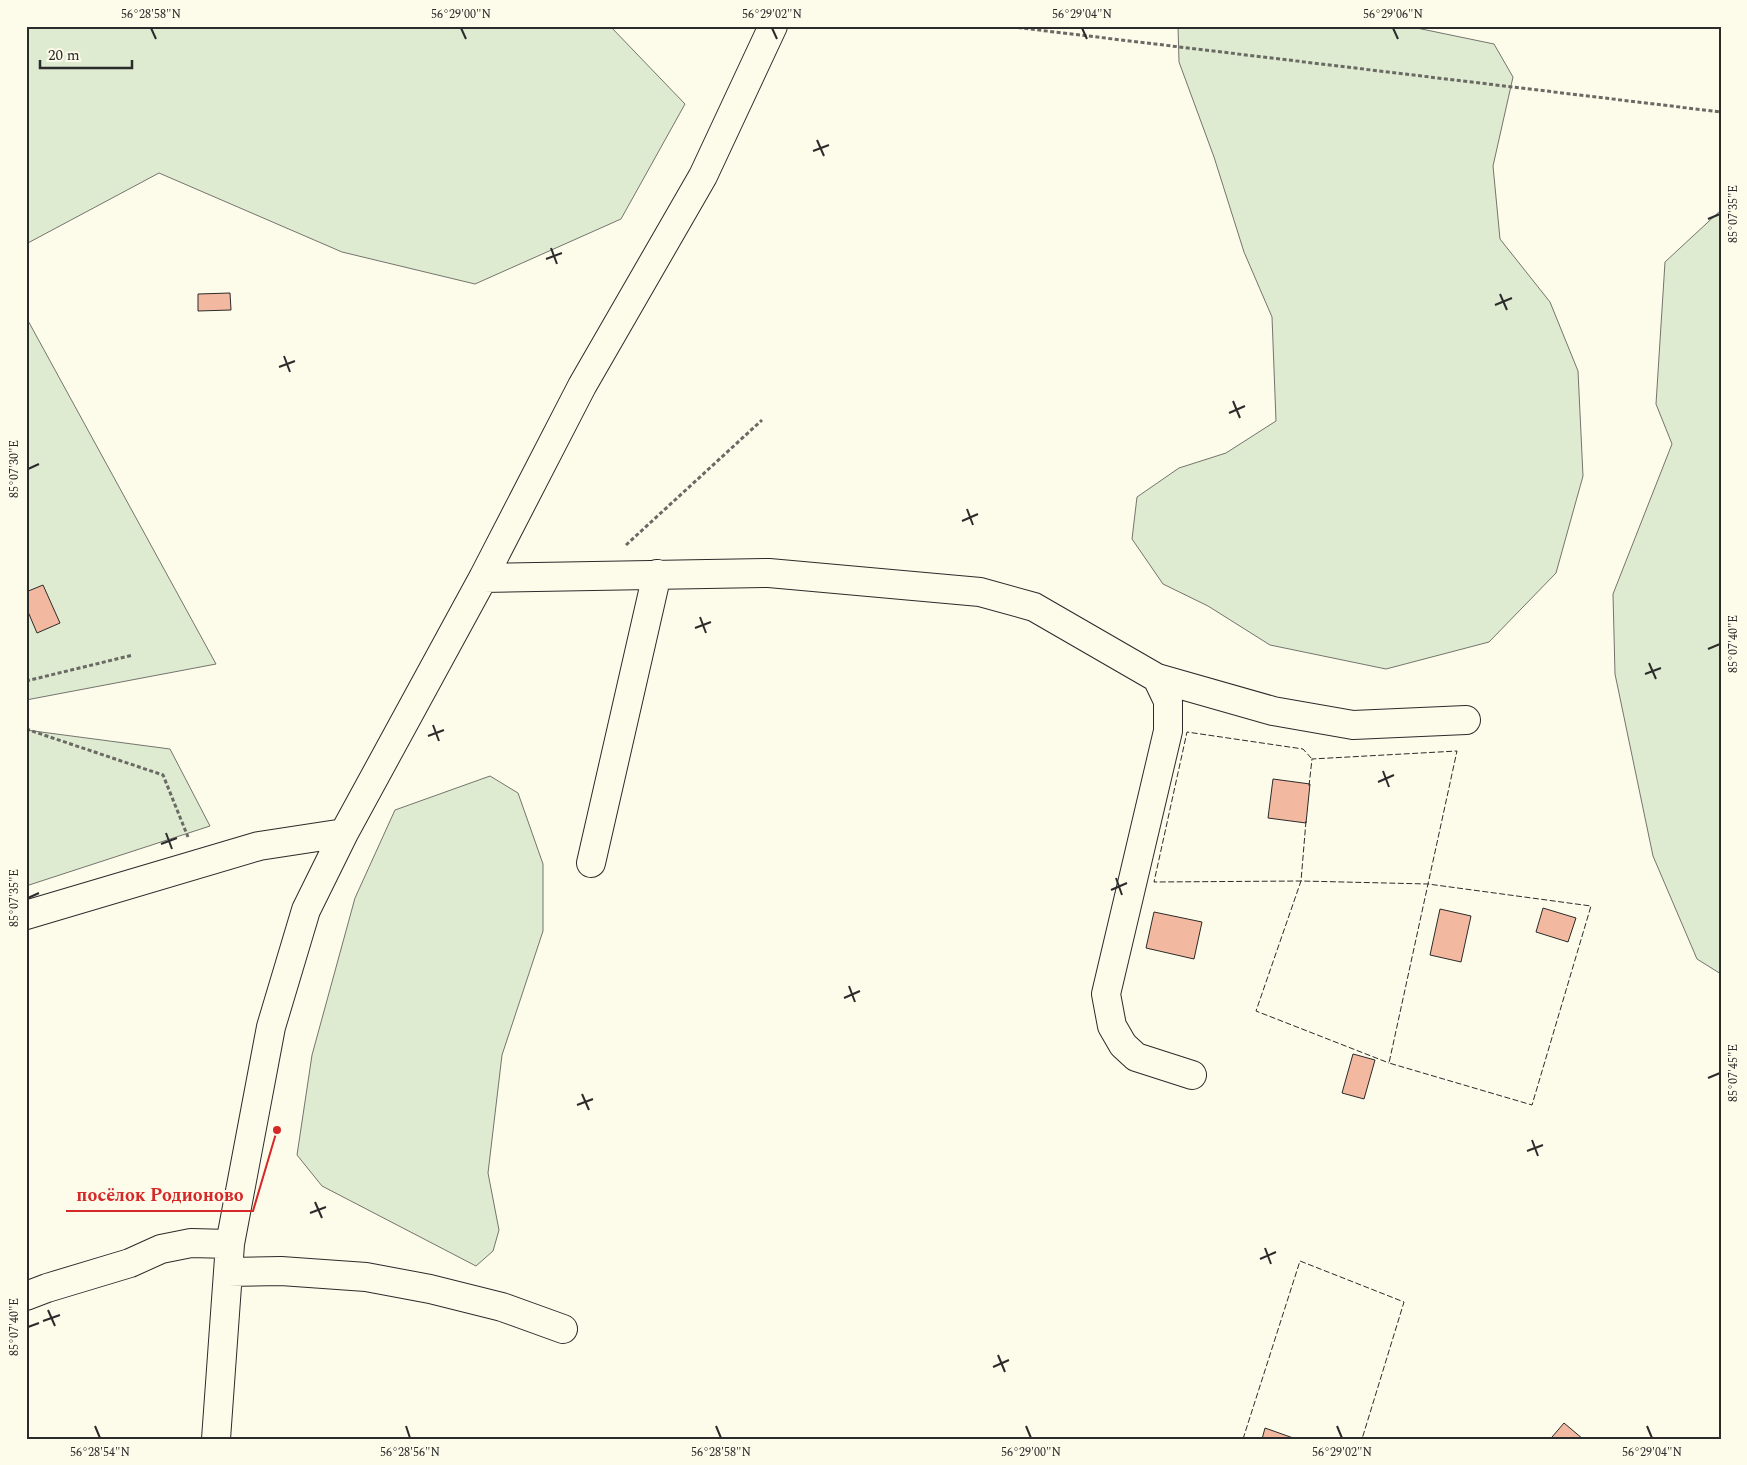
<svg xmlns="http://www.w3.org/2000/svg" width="1747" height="1465" font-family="Spectral,serif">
<rect width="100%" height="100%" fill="#fdfbea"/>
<path fill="#deebd1" stroke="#74746e" d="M26,26H610L685,104L621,219L475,284L342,252L159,173L26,244Z
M1178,26H1407L1494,44L1513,77L1493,166L1500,239L1550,302L1578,371L1583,476L1556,573L1489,642L1386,669L1270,645L1208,606L1163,584L1132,539L1137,497L1179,468L1226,453L1276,421L1272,317L1244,252L1214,157L1179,62Z
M1721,210V974L1697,959L1653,856L1615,674L1613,594L1672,444L1656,404L1665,262Z
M26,317L216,664L26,700Z
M26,730L170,749L210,826L26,886Z
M490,776L518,793L543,864V931L502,1055L488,1173L499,1230L493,1251L476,1266L322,1186L297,1155L312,1055L355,898L395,810Z"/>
<path fill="#f2b8a0" stroke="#2b2b2b" d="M230,293L231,310L198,311V294Z
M43,585L60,623L37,633L26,607V592Z
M1273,779L1310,784L1306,823L1268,818Z
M1543,908L1576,918L1568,942L1536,932Z
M1440,909L1471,916L1461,962L1430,955Z
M1154,912L1202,922L1194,959L1146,948Z
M1353,1054L1375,1060L1364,1099L1342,1093Z
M1564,1423L1583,1439H1554L1552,1437Z
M1265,1428L1296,1439H1262Z"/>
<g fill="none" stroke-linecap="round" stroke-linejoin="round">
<g stroke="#2b2b2b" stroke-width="30">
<path id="minor" d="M483,578L769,573L980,592L1034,607L1157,678L1273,711L1353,725L1466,720
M1157,678L1168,701V731L1106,994L1112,1026L1123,1045L1136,1057L1192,1075
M591,863L657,574
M26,915L259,846L344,833
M228,1272L281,1271L366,1277L430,1289L502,1307L563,1329
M26,1296L47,1288L130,1263L161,1249L191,1243L230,1244
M216,1439L230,1244L271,1027L306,910L344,833L483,578L582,386L703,176L773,26"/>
</g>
<path stroke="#6a6964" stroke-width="3" stroke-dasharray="4 2.5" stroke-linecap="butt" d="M1005,26L1721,112
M626,545L762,420
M26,681L133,655
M26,729L163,775L188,837"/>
<use href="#minor" stroke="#fdfbea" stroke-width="28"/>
<path stroke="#2b2b2b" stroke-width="1" stroke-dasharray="6 2.5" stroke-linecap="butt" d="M1309,786L1312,759L1457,751L1389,1063L1532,1105L1591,906L1428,884L1301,881L1256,1011L1389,1063
M1306,821L1301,881L1154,882L1187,732L1303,749L1312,759
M1243,1439L1300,1261L1404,1302L1362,1439"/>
</g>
<path fill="none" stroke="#2b2b2b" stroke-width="2" d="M151,28L156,39M461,28L466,39M772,28L777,39M1082,28L1087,39M1393,28L1398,39M817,140L824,156M813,151L829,145M1708,219L1720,214M551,248L557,264M546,259L562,253M1500,294L1507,310M1495,305L1512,298M284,356L290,372M279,367L295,361M1233,401L1240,418M1229,413L1245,406M28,469L39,464M967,509L973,525M962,521L978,514M700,617L706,633M695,628L711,622M1708,649L1720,644M1649,663L1656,679M1645,674L1661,668M433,725L439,741M428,736L444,730M1383,771L1389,787M1378,782L1394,775M166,833L172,849M161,844L177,838M1116,878L1122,895M1111,890L1127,883M28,898L39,893M849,986L855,1002M844,998L860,991M1708,1078L1720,1073M582,1094L589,1110M577,1105L593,1099M1532,1140L1538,1156M1527,1151L1543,1145M315,1202L322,1218M310,1213L326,1207M1265,1248L1271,1264M1260,1259L1276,1252M48,1310L55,1326M43,1321L60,1315M28,1327L39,1323M998,1355L1005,1372M993,1367L1009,1360M95,1426L100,1438M406,1426L410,1438M716,1426L721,1438M1026,1426L1031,1438M1337,1426L1342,1438M1647,1426L1652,1438"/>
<path fill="none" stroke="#d62828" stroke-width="2" d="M277 1130L253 1211H66"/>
<circle fill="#d62828" stroke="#fdfbea" stroke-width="2" cx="277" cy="1130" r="5"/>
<g font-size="18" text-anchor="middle" font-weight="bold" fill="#d62828" stroke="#fdfbea" stroke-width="4" stroke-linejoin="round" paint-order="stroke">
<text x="160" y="1201">посёлок Родионово</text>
</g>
<rect width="1747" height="1465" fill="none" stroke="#fdfbea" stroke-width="55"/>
<path d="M40 60v8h92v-8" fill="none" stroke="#2b2b2b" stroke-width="2.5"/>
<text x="48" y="60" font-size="15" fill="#2b2b2b" stroke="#fdfbea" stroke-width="4" paint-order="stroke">20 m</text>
<rect x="28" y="28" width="1692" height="1410" fill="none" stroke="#2b2b2b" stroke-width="2"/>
<g font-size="12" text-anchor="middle" fill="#2b2b2b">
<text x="151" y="18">56°28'58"N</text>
<text x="461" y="18">56°29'00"N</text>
<text x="772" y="18">56°29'02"N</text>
<text x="1082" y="18">56°29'04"N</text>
<text x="1393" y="18">56°29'06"N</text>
<text transform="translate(1733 214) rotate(-90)" y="4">85°07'35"E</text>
<text transform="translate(14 469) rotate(-90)" y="4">85°07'30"E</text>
<text transform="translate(1733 644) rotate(-90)" y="4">85°07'40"E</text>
<text transform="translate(14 898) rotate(-90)" y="4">85°07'35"E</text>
<text transform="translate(1733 1073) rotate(-90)" y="4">85°07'45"E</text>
<text transform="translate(14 1327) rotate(-90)" y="4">85°07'40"E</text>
<text x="100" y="1456">56°28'54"N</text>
<text x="410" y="1456">56°28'56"N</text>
<text x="721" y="1456">56°28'58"N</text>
<text x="1031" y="1456">56°29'00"N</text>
<text x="1342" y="1456">56°29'02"N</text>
<text x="1652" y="1456">56°29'04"N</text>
</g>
</svg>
